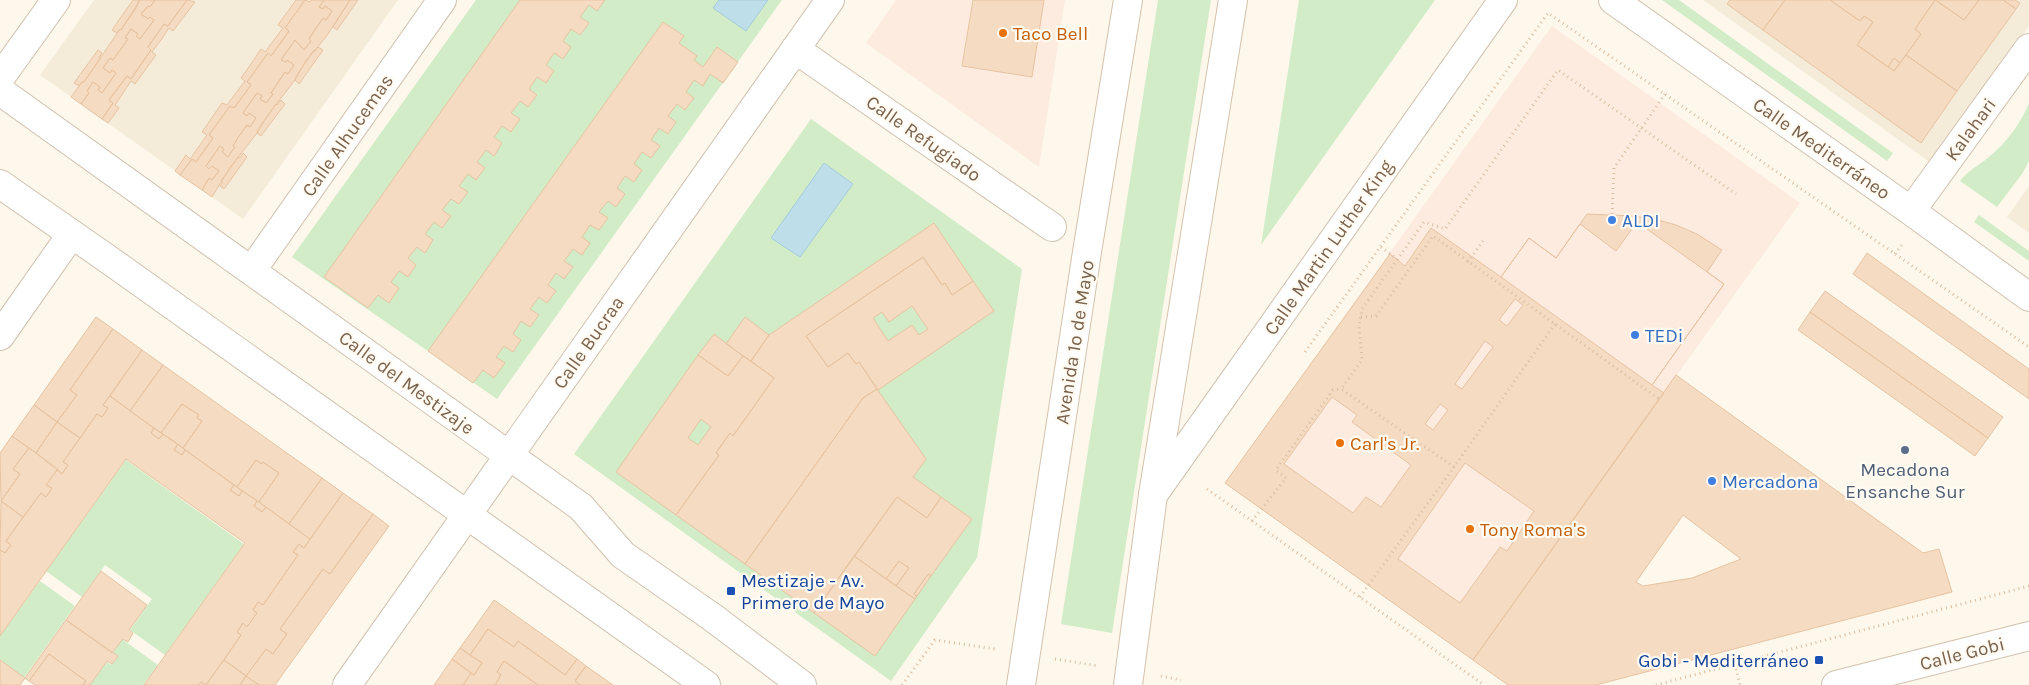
<svg xmlns="http://www.w3.org/2000/svg" width="2029" height="685" font-family="Karla,sans-serif">
<rect width="100%" height="100%" fill="#fdf8eb"/>
<path fill="#f5ebd9" d="M94,0H398L243,219L40,75Z
M1703,0H2029V26L1931,163Z
M2029,186V233L2007,217Z"/>
<path fill="#fdebdf" d="M896,0H1065L1039,167L866,43Z
M1552,26L1800,203L1473,660L1225,483Z"/>
<path fill="#d3ecc8" d="M476,0H782L497,399L292,257Z
M1158,0H1211L1112,633L1061,624Z
M1299,0H1435L1261,245Z
M1662,0H1679L1893,153L1887,161Z
M2029,103V161L2022,174L1997,207L1960,181C1968,170 1980,165 1990,156C2007,142 2021,123 2029,103Z
M811,119L1022,269L977,558L891,681L574,454Z
M1979,215L2029,251V261L1974,222Z
M126,460L244,544L165,655L130,630L152,599L105,565L82,597L46,571Z
M40,581L75,606L24,678L0,660V636Z
M122,639L158,665L143,685H90L107,662L111,665L118,656L113,652Z"/>
<path fill="#bedee9" stroke="#a3ccdb" d="M719,0H768L746,31L713,8Z
M824,163L853,184L800,257L771,238Z"/>
<path fill="#f4dbc1" stroke="#e7c3a1" fill-rule="evenodd" d="M133,0H140L137,4L138,5L121,30L120,29L117,33L112,30Z
M140,0H155L150,7L148,6L141,14L148,19L150,17L154,20L140,39L136,36L138,34L131,29L125,38L128,39L113,60L110,58L103,68L110,73L112,70L116,73L102,93L98,90L100,87L93,82L87,91L89,93L81,104L71,97L82,82H84L120,29L121,30Z
M155,0H187L168,26L164,24L148,47L151,50L131,79L127,76L109,100L113,103L102,119L81,104L89,93L87,91L93,82L100,87L98,90L102,93L116,73L112,70L110,73L103,68L110,58L113,60L128,39L125,38L131,29L138,34L136,36L140,39L154,20L150,17L148,19L141,14L148,6L150,7Z
M187,0L195,2L173,31L169,28L161,40L152,52L156,55L135,84L131,81L115,105L119,108L108,123L102,119L113,103L109,100L127,76L131,79L151,50L148,47L164,24L168,26Z
M296,0H305L285,28L289,31L271,56L268,53L257,68L247,82L251,85L234,108L230,106L219,121L209,135L213,138L196,162L192,159L180,175L175,171L186,155L190,159L207,135L202,132L222,103L227,105L245,81L241,78L251,64L261,49L265,52L283,28L278,25Z
M305,0L310,2L311,0H324L319,7L323,9L325,6L332,11L326,20L323,18L315,29L309,39L311,41L304,50L295,40L281,60L286,62L287,60L294,65L288,74L285,72L271,93L273,94L266,103L260,99L262,96L257,93L243,113L247,116L249,113L256,118L250,127L247,125L239,136L233,146L235,147L228,157L222,152L224,149L220,146L206,166L209,169L212,166L219,171L212,180L209,178L202,190L180,175L192,159L196,162L213,138L209,135L230,106L234,108L251,85L247,82L268,53L271,56L280,44L289,31L285,28Z
M324,0H350L326,37L305,62L295,80L267,116L257,133L229,169L212,197L202,190L209,178L212,180L219,171L212,166L209,169L206,166L220,146L224,149L222,152L228,157L235,147L233,146L239,136L247,125L250,127L256,118L249,113L247,116L243,113L257,93L262,96L260,99L266,103L273,94L271,93L285,72L288,74L294,65L287,60L286,62L281,60L295,40L304,50L311,41L309,39L323,18L326,20L332,11L325,6L323,9L319,7Z
M350,0H358L337,30L333,27Z
M520,0H605L597,11L589,5L580,17L589,23L580,35L571,29L563,41L571,47L563,59L554,53L546,65L554,71L546,83L537,77L529,89L537,95L528,107L520,101L511,113L520,119L511,132L502,126L494,137L502,143L494,156L486,150L477,162L485,168L476,180L468,174L459,186L468,192L459,204L451,199L442,210L451,216L442,228L434,222L425,234L433,240L425,253L417,247L408,258L416,265L408,277L399,271L391,282L399,288L389,303L378,295L368,308L324,277Z
M973,0H1044L1032,77L962,66Z
M1730,0H1785L1763,30L1727,4Z
M1785,0H1830L1860,21L1864,16L1873,22L1857,45L1894,71L1906,55L1957,91L1921,143L1763,30Z
M1830,0H1935L1915,29L1921,34L1900,63L1894,58L1888,67L1857,45L1873,22L1864,16L1860,21Z
M1935,0L1964,20L1979,0H2003L2016,9L1957,91L1906,55L1921,34L1915,29Z
M1936,0H1979L1964,20Z
M2003,0H2015L2020,3L2016,9Z
M663,22L684,36L679,43L697,56L694,60L703,67L717,47L738,62L723,83L710,74L703,86L694,80L686,92L694,98L685,110L677,104L668,116L676,122L668,134L659,128L651,140L660,146L651,158L642,152L634,164L642,170L634,182L625,176L617,188L625,194L616,207L608,201L599,212L608,218L599,230L590,225L582,237L590,243L582,255L573,249L564,261L573,267L564,279L556,273L548,285L556,291L547,303L539,297L530,309L539,315L530,327L521,321L513,334L521,340L513,352L504,346L496,357L505,363L494,378L483,370L473,383L428,351Z
M318,47L323,50L299,84L295,80L297,75L314,50L315,51Z
M98,50L102,53L99,58L100,59L84,82H82L79,86L74,83Z
M1894,58L1900,63L1894,71L1888,67Z
M281,100L285,104L261,136L257,133L259,128L276,104L277,105Z
M243,153L247,157L224,189L220,186L223,182L221,181L238,157L240,158Z
M1587,214L1633,216L1654,219L1676,225L1697,234L1722,250L1707,272L1724,284L1652,385L1664,393L1473,660L1225,483L1390,254L1405,266L1431,228L1501,277L1529,238L1556,258ZM1515,299L1523,305L1507,326L1499,320ZM1485,341L1493,347L1462,389L1455,384ZM1440,404L1448,410L1433,430L1425,424Z
M1637,222L1724,284L1652,385L1501,277L1529,238L1556,258L1580,224L1616,251Z
M934,223L973,281L952,295L945,283L942,285L923,257L806,336L828,367L848,353L856,364L859,362L877,389L863,398L745,564L676,515L719,455L716,453L730,433L733,436L774,378L751,361L769,335Z
M1867,253L2029,369V399L1853,274Z
M923,257L942,285L945,283L952,295L973,281L994,311L878,390L859,362L856,364L848,353L828,367L806,336ZM912,306L928,329L919,335L912,325L888,341L873,318L882,312L889,322Z
M1825,291L2003,417L1988,438L1810,312Z
M1810,312L1988,438L1975,456L1798,330Z
M96,317L113,329L70,390L77,395L57,422L34,405Z
M745,317L769,335L751,361L726,344Z
M113,329L142,350L103,405L108,408L102,417L97,414L80,438L57,422L77,395L70,390Z
M714,334L743,356L728,376L698,355Z
M142,350L163,365L130,411L110,396Z
M698,355L728,376L743,356L774,378L733,436L730,433L716,453L719,455L676,515L616,472ZM701,419L711,427L698,445L688,438Z
M163,365L322,478L289,524L259,502L279,473L263,462L262,464L256,460L237,487L183,448L202,421L197,418L199,415L182,404L161,433L130,411Z
M1676,375L1923,553L1939,549L1952,592L1596,685H1508L1473,660Z
M877,389L926,459L913,477L941,497L927,518L897,497L814,613L745,564L863,398Z
M110,396L154,428L151,433L159,439L163,434L178,444L174,450L182,455L185,450L234,485L230,490L239,496L242,491L257,501L254,506L262,512L266,507L310,539L304,548L299,544L293,552L298,555L263,605L258,602L253,610L257,613L247,627L243,623L237,632L241,635L206,685L201,682L199,685H144L245,543L126,459L0,636V550L5,553L11,545L6,541L41,493L46,497L52,488L46,485L57,470L62,474L68,465L63,462L97,414L102,417L108,408L103,405Z
M1332,397L1357,415L1352,422L1411,465L1381,507L1366,497L1353,513L1284,464Z
M182,404L199,415L197,418L202,421L183,448L161,433Z
M34,405L57,422L36,453L12,436Z
M57,422L80,438L63,462L68,465L62,474L36,453Z
M154,428L163,434L159,439L151,433Z
M12,436L29,448L13,469L20,474L1,501L0,453Z
M178,444L185,450L182,455L174,450Z
M29,448L58,469L46,485L52,488L46,497L41,493L23,517L1,501L20,474L13,469Z
M256,460L262,464L263,462L279,473L259,502L237,487Z
M1465,463L1534,511L1507,551L1500,547L1460,603L1398,559Z
M322,478L343,493L310,539L289,524Z
M234,485L242,491L239,496L230,490Z
M343,493L373,514L330,574L323,569L280,629L287,634L273,654L266,649L246,676L224,660L241,635L237,632L243,623L247,627L257,613L253,610L258,602L263,605L298,555L293,552L299,544L304,548Z
M897,497L927,518L941,497L972,519L931,576L928,574L914,594L917,596L915,599L896,586L909,568L899,561L886,579L854,556Z
M1,501L23,517L6,541L11,545L5,553L0,550Z
M257,501L266,507L262,512L254,506Z
M373,514L389,526L275,685H259L246,676L266,649L273,654L287,634L280,629L323,569L330,574Z
M1683,515L1741,559L1692,578L1643,586L1636,582Z
M854,556L915,599L875,656L814,613Z
M899,561L909,568L896,586L886,579Z
M101,571L147,605L129,630L133,633L128,642L123,639L112,653L66,620Z
M928,574L931,576L917,596L914,594Z
M494,600L577,659L565,675L518,641L514,647L488,629L470,655L460,648Z
M66,620L118,656L112,664L107,661L90,685H83L86,681L49,654L29,681L25,678Z
M488,629L514,647L518,641L565,675L577,659L586,666L575,681L580,685H538L504,661L497,672L501,675L495,685H463L471,673L474,675L482,663L470,655Z
M460,648L482,663L474,675L452,659Z
M49,654L86,681L83,685H35L29,681Z
M452,659L471,673L463,685H434Z
M0,660L25,678L20,685H0Z
M224,660L246,676L240,685H199L201,682L206,685Z
M504,661L538,685H495L501,675L497,672Z
M586,666L613,685H580L575,681Z
M246,676L259,685H240Z"/>
<g fill="none" stroke-linecap="round" stroke-linejoin="round">
<g stroke="#d1c1af" stroke-width="30">
<path id="street" d="M1613,0L1911,211L2029,297
M795,49L1052,227
M0,78L56,0
M0,91L581,507L623,555L712,617L802,685
M0,184L112,262L706,685
M1911,211L2029,48
M252,270L442,0
M0,336L71,235
M1153,495L1503,0
M347,685L830,0
M1836,685L2029,636"/>
</g>
<g stroke="#d4c2ad" stroke-width="30">
<path id="secondary" d="M1021,685L1087,252L1128,0
M1128,685L1153,495L1233,0"/>
</g>
<path stroke="#dabea3" stroke-width="3" stroke-dasharray="1 4" stroke-linecap="butt" d="M1612,214L1614,168L1665,94
M1381,247L1397,259
M1895,254L1903,243
M1468,262L1483,241
M1361,317L1376,316L1433,236L1659,399
M1555,324L1454,467L1341,389L1362,360L1359,326L1362,309L1424,222L1445,229L1558,70L1736,194
M1305,352L1548,13L2029,347
M1207,489L1484,685
M1252,521L1286,478L1276,470L1333,390L1341,389
M1360,597L1454,467
M1055,659L1099,666
M1735,664L1740,685
M1161,676L1181,680
M902,685L935,640L995,649
M1656,685L2029,586"/>
<use href="#street" stroke="#fff" stroke-width="28"/>
<use href="#secondary" stroke="#fff" stroke-width="28"/>
</g>
<g fill="#e8710a" stroke="#fffbf2" stroke-width="2">
<circle cx="1003" cy="33" r="5"/>
<circle cx="1340" cy="443" r="5"/>
<circle cx="1470" cy="529" r="5"/>
</g>
<g fill="#3f7fe0" stroke="#fffbf2" stroke-width="2">
<circle cx="1612" cy="220" r="5"/>
<circle cx="1635" cy="335" r="5"/>
<circle cx="1712" cy="481" r="5"/>
</g>
<circle fill="#5c6f8a" stroke="#fffbf2" stroke-width="2" cx="1905" cy="450" r="5"/>
<g fill="#1a4fb4" stroke="#fffbf2" stroke-width="2">
<rect x="726" y="586" width="10" height="10" rx="2.5"/>
<rect x="1814" y="655" width="10" height="10" rx="2.5"/>
</g>
<g text-anchor="middle" stroke-width="4.5" stroke-linejoin="round" paint-order="stroke">
<g font-size="19" fill="#c56008" stroke="#fffbf2" text-anchor="start">
<text x="1013" y="40">Taco Bell</text>
<text x="1350" y="450">Carl's Jr.</text>
<text x="1480" y="536">Tony Roma's</text>
</g>
<g font-size="19" fill="#7a614c" stroke="#fffbf2">
<text transform="translate(1970 129) rotate(-54)" y="7">Kalahari</text>
<text transform="translate(347 135) rotate(-55)" y="7">Calle Alhucemas</text>
<text transform="translate(924 138) rotate(35)" y="7">Calle Refugiado</text>
<text transform="translate(1822 148) rotate(35)" y="7">Calle Mediterráneo</text>
<text transform="translate(1328 247) rotate(-55)" y="7">Calle Martin Luther King</text>
<text transform="translate(588 342) rotate(-55)" y="7">Calle Bucraa</text>
<text transform="translate(1074 342) rotate(-81)" y="7">Avenida 1º de Mayo</text>
<text transform="translate(407 382) rotate(36)" y="7">Calle del Mestizaje</text>
<text transform="translate(1962 653) rotate(-14)" y="7">Calle Gobi</text>
</g>
<g font-size="19" fill="#366cbe" stroke="#fffbf2" text-anchor="start">
<text x="1622" y="227">ALDI</text>
<text x="1645" y="342">TEDi</text>
<text x="1722" y="488">Mercadona</text>
</g>
<g font-size="19" fill="#4e5e75" stroke="#fffbf2">
<text x="1905" y="476">Mecadona<tspan x="1905" dy="22">Ensanche Sur</tspan></text>
</g>
<g font-size="19" fill="#164399" stroke="#fffbf2" text-anchor="start">
<text x="741" y="587">Mestizaje - Av.<tspan x="741" dy="22">Primero de Mayo</tspan></text>
<text x="1809" y="667" text-anchor="end">Gobi - Mediterráneo</text>
</g>
</g>
</svg>
